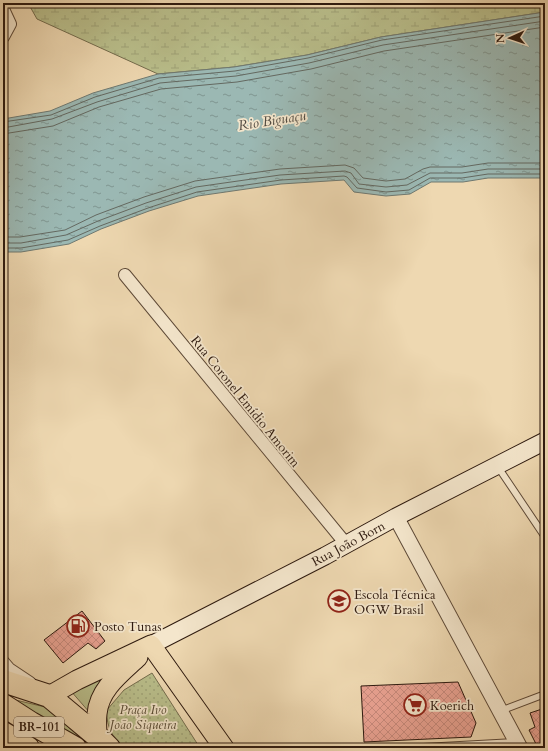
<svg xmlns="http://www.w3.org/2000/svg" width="548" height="751" font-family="Cardo,serif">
<defs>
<pattern id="wetland-marsh" width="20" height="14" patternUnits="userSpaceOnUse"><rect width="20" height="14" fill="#b9be8b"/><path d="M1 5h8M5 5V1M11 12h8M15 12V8" fill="none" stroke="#9fa377"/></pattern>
<pattern id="park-dots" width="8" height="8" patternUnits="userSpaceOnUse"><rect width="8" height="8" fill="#b9be8b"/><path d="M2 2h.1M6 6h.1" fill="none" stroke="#9fa377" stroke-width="1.8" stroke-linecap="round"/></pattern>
<pattern id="water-ripples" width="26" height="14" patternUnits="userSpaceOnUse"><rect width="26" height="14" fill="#9bb8b3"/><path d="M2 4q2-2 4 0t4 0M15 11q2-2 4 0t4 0" fill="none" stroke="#7f9590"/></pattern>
<pattern id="building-cross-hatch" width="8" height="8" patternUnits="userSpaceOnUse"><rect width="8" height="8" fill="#e8a191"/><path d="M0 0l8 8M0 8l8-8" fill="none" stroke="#c78a7c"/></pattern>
</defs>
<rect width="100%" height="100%" fill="#eed8b1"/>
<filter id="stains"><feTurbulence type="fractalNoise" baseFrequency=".005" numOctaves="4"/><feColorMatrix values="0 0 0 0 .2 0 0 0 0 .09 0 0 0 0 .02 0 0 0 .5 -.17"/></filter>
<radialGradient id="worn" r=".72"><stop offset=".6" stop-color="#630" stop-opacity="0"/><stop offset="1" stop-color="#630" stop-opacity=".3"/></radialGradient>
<path fill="#b9be8b" stroke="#746c4d" d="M108,674L97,685L89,704L90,713L70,690Z
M3,697L45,707L83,740L3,698Z"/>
<path fill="url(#wetland-marsh)" stroke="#746c4d" d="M28,3H545V12L381,37L307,55L234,67L158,74L37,19Z"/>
<path fill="url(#park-dots)" stroke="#746c4d" d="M152,673L200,748H125C111,736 108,729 106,711L124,690Z"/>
<path fill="url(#water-ripples)" stroke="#6f7971" d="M545,12V178H488L463,182H431L410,194L386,196L354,192L344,180L281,184L198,196L149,211L101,229L69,244L21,252H3V119L50,111L93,93L158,74L234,67L307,55L381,37Z"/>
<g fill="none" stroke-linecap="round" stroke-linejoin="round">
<path stroke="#646961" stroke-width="1" d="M3,122L51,115L95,97L159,78L235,71L308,58L382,40L545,16
M3,128L52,119L97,102L160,83L236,76L309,63L383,45L545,21
M3,134L53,126L99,107L161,89L237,82L311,69L384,51L545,27
M3,237H20L65,230L96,215L144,197L195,181L280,169L345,165L354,168L363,178L386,181L405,179L423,169L430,167H462L488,163H545
M3,243H21L66,235L98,221L146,203L196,187L280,175L345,171L351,173L359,184L386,187L407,185L430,173H462L488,169H545
M3,248H21L68,240L100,226L148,208L197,192L281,180L344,176L347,177L357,188L386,192L409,190L430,178H462L488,174H545"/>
</g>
<path fill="url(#building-cross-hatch)" stroke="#2e1a0f" d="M82,611L105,641L96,649L88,643L63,663L44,640Z
M458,682L476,723L471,737L364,742L361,686Z
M545,708V748H538L529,730L535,727L530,713Z"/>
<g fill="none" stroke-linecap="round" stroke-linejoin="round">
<g stroke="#5e4a38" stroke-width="8">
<path id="service" d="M498,467L545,537
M500,711L545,694
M405,748L516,742"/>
</g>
<g stroke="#5e4a38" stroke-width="14">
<path id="minor" d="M3,9L10,24L3,37
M125,275L346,544
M3,662L9,669L30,683"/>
</g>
<g stroke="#5e4a38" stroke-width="17">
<path id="tertiary" d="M396,517L520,748"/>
</g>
<g stroke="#2e1a0f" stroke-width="19">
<path id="secondary" d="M151,645L325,556L396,517L545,441"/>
</g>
<g stroke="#2e1a0f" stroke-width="21">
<path id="primary" d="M151,645L224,748
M49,696L77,680L151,645
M97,736C97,729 96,721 97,714C99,689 121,673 138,657"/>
</g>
<g stroke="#2e1a0f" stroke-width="24">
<path id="motorway" d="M3,681L49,696L97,736L109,748
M3,705L31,723L75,748
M3,733L28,748"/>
</g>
<use href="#service" stroke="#f4e6cc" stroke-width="6"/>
<use href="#minor" stroke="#f4e6cc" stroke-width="12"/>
<use href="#tertiary" stroke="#f4e6cc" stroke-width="15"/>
<use href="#secondary" stroke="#f4e6cc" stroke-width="17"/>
<use href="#primary" stroke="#eed8b1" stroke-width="19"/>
<use href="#motorway" stroke="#eed8b1" stroke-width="22"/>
</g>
<defs>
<g id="university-ring" transform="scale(1.15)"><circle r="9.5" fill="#f4e6cc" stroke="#8f2418" stroke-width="1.5"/><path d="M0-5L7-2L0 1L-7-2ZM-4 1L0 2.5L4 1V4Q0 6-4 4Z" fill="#8f2418"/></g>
<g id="fuel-ring" transform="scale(1.15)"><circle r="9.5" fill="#f4e6cc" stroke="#8f2418" stroke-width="1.5"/><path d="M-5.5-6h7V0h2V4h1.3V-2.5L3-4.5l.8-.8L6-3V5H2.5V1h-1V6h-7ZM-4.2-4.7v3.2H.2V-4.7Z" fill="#8f2418"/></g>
<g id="supermarket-ring" transform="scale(1.15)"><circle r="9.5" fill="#f4e6cc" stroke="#8f2418" stroke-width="1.5"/><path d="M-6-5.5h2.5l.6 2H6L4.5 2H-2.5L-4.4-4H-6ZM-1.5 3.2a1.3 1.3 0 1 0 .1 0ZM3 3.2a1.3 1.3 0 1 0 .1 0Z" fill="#8f2418"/></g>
</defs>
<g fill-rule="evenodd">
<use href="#university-ring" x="339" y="601"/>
<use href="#fuel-ring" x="78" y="626"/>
<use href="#supermarket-ring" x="415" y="705"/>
</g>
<g text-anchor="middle" stroke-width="3.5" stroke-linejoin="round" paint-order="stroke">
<rect fill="#f4e6cc" stroke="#695748" stroke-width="1" x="14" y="717" width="50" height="20" rx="3"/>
<g font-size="12" font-weight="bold" fill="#2e1a0f">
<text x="39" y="731">BR-101</text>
</g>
<g font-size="13" fill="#2e1a0f" stroke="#f4e6cc">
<text transform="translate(246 401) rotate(51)" y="5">Rua Coronel Emídio Amorim</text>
<text transform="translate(348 543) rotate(-28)" y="5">Rua João Born</text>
</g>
<g font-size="13" fill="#2e1a0f" stroke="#f4e6cc" text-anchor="start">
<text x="354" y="599">Escola Técnica<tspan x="354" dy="15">OGW Brasil</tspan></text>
<text x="94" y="631">Posto Tunas</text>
<text x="430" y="710">Koerich</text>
</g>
<g font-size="13" font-style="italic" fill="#584b34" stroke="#f4e6cc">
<text x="143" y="714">Praça Ivo<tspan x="143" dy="15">João Siqueira</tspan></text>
</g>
<g font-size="14" font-style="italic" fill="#4f4940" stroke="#f4e6cc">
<text transform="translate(272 120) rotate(-9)" y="5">Rio Biguaçu</text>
</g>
</g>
<rect width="548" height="751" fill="none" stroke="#eed8b1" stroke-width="16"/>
<rect x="4" y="4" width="540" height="743" fill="none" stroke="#2e1a0f" stroke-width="2"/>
<rect x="8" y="8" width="532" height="735" fill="none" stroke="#2e1a0f"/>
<g transform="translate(510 38) rotate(267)" stroke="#f4e6cc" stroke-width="3" paint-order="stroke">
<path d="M0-3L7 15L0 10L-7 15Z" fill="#2e1a0f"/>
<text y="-6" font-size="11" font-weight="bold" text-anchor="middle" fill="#2e1a0f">N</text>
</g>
<rect width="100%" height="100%" filter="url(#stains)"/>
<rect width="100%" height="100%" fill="url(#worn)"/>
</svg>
